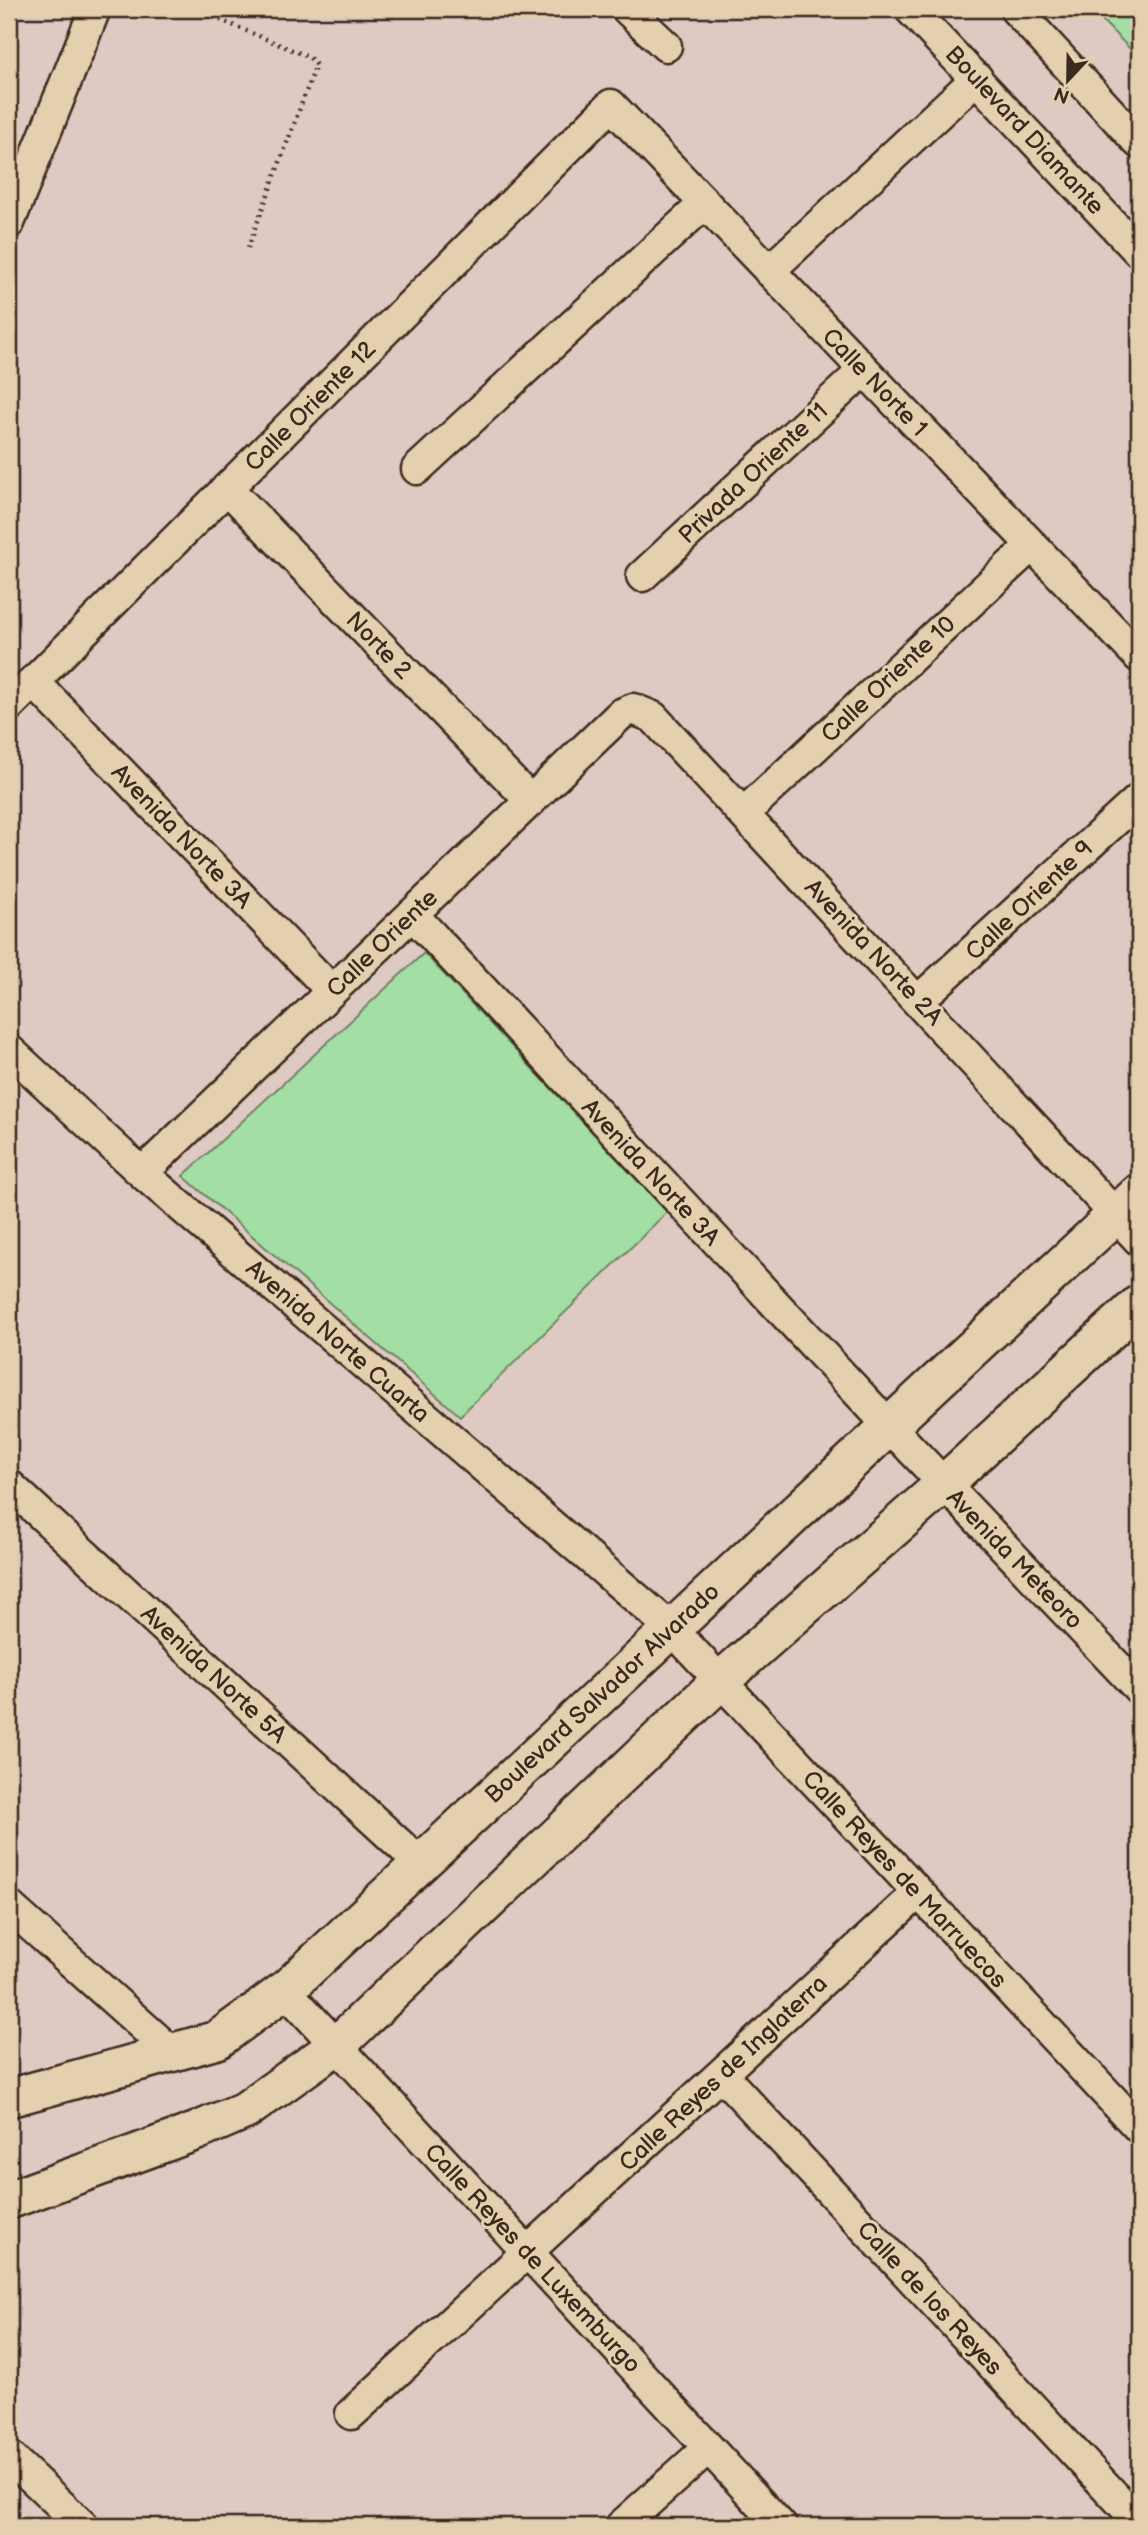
<svg xmlns="http://www.w3.org/2000/svg" width="1148" height="2535" font-family="'Balsamiq Sans',sans-serif">
<rect width="100%" height="100%" fill="#decac2"/>
<filter id="ink" filterUnits="userSpaceOnUse"><feTurbulence type="fractalNoise" baseFrequency=".0143" numOctaves="2"/><feDisplacementMap in="SourceGraphic" scale="14" xChannelSelector="R" yChannelSelector="G"/><feConvolveMatrix kernelMatrix="1 2 1 2 8 2 1 2 1" color-interpolation-filters="sRGB"/></filter>
<g filter="url(#ink)">
<path fill="#a3dea5" stroke="#6f8462" stroke-width="2" d="M1091,9H1139V58Z
M424,953L667,1212L460,1416L183,1176Z"/>
<g fill="none" stroke-linecap="round" stroke-linejoin="round">
<g stroke="#3b2a1e" stroke-width="35">
<path id="minor" d="M627,9L666,46
M910,9L1139,252
M1015,9L1139,143
M9,223L95,9
M769,271L977,78
M417,469L705,203
M227,488L531,801
M642,576L864,370
M33,681L332,991
M9,706L611,105L1139,657
M744,813L1032,545
M412,914L891,1428L1139,1689
M919,1000L1139,799
M9,1050L142,1173L671,1628L1139,2128
M142,1173L621,714L633,709L653,717L1139,1240
M9,1485L420,1863
M9,1906L174,2054
M285,1990L781,2526
M721,2074L1139,2522
M351,2414L918,1893
M9,2456L83,2526
M621,2526L708,2448"/>
</g>
<g stroke="#3b2a1e" stroke-width="42">
<path id="tertiary" d="M9,2098L217,2040L285,1990L1139,1193
M9,2200L197,2131L246,2110L336,2046L720,1681L944,1484L1139,1304"/>
</g>
<path stroke="#3b2a1e" stroke-width="4.5" stroke-dasharray="2 5" stroke-linecap="butt" d="M194,9L309,57L316,65L248,248"/>
<use href="#minor" stroke="#e4cfae" stroke-width="30"/>
<use href="#tertiary" stroke="#e4cfae" stroke-width="37"/>
</g>
</g>
<g text-anchor="middle" stroke-width="6" stroke-linejoin="round" paint-order="stroke">
<g font-size="24" fill="#3b2a1e" stroke="#e4cfae">
<text transform="translate(1025 130) rotate(47)" y="8">Boulevard Diamante</text>
<text transform="translate(875 382) rotate(46)" y="8">Calle Norte 1</text>
<text transform="translate(310 406) rotate(-45)" y="8">Calle Oriente 12</text>
<text transform="translate(753 473) rotate(-43)" y="8">Privada Oriente 11</text>
<text transform="translate(379 645) rotate(46)" y="8">Norte 2</text>
<text transform="translate(888 679) rotate(-43)" y="8">Calle Oriente 10</text>
<text transform="translate(182 836) rotate(46)" y="8">Avenida Norte 3A</text>
<text transform="translate(1029 900) rotate(-43)" y="8">Calle Oriente 9</text>
<text transform="translate(382 943) rotate(-44)" y="8">Calle Oriente</text>
<text transform="translate(874 952) rotate(47)" y="8">Avenida Norte 2A</text>
<text transform="translate(651 1172) rotate(47)" y="8">Avenida Norte 3A</text>
<text transform="translate(338 1341) rotate(41)" y="8">Avenida Norte Cuarta</text>
<text transform="translate(1015 1559) rotate(46)" y="8">Avenida Meteoro</text>
<text transform="translate(214 1674) rotate(43)" y="8">Avenida Norte 5A</text>
<text transform="translate(602 1693) rotate(-43)" y="8">Boulevard Salvador Alvarado</text>
<text transform="translate(905 1879) rotate(47)" y="8">Calle Reyes de Marruecos</text>
<text transform="translate(723 2073) rotate(-43)" y="8">Calle Reyes de Inglaterra</text>
<text transform="translate(533 2258) rotate(47)" y="8">Calle Reyes de Luxemburgo</text>
<text transform="translate(930 2298) rotate(47)" y="8">Calle de los Reyes</text>
</g>
</g>
<rect width="1148" height="2535" fill="none" stroke="#e4cfae" stroke-width="35"/>
<rect x="18" y="18" width="1113" height="2500" fill="none" stroke="#3b2a1e" stroke-width="2.5" filter="url(#ink)"/>
<g transform="translate(1068 80) rotate(202)" stroke="#e4cfae" stroke-width="5" paint-order="stroke">
<path d="M0-5L12 26L0 18L-12 26Z" fill="#3b2a1e"/>
<text y="-10" font-size="19" font-weight="bold" text-anchor="middle" fill="#3b2a1e">N</text>
</g>
</svg>
